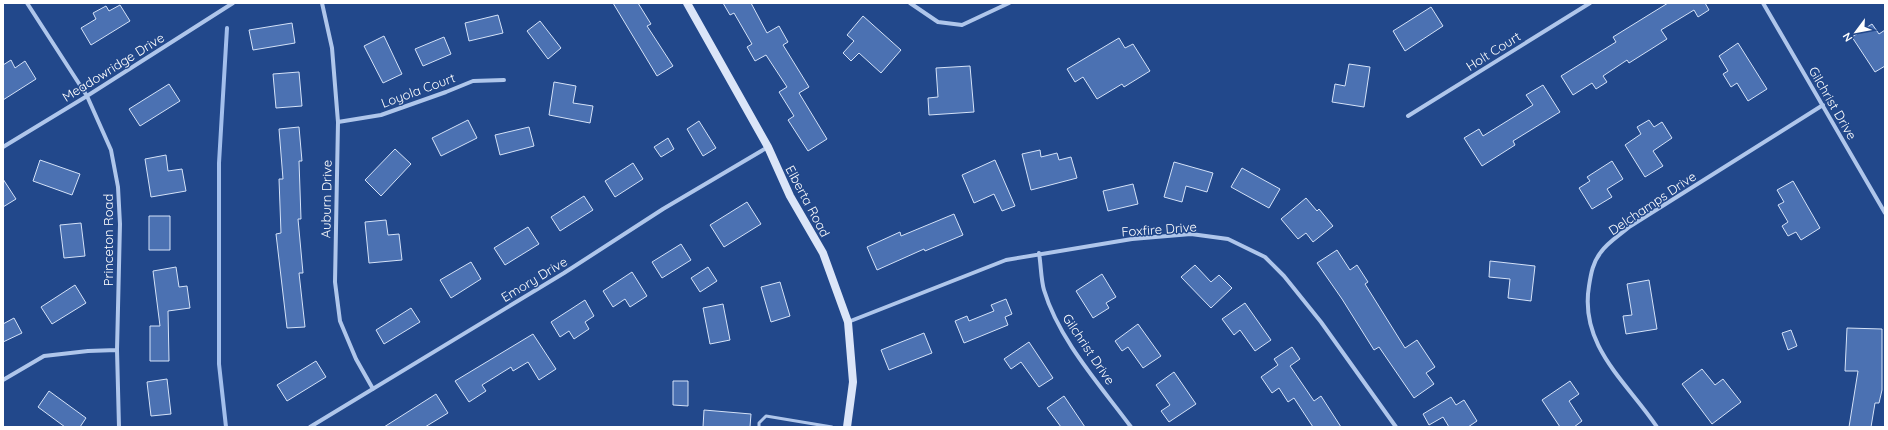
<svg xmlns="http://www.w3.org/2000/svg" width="1888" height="430" font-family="Quicksand,sans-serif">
<rect width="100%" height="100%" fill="#22488b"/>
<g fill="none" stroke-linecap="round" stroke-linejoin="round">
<path stroke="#a3bfec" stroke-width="4" d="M226,427L219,364V163L227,28"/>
</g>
<path fill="#4b71b2" stroke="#d4e2f8" d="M613,3H638L651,24L647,26L673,66L657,76Z
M723,3H751L767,33L779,26L788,42L783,45L809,87L799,93L827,139L808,151L788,120L794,116L779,92L787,87L766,55L755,61L747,47L752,44L734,13L730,15Z
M1668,3H1705L1709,10L1698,17L1694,10L1661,30L1667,39L1629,63L1627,60L1603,76L1607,82L1596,89L1592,83L1573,95L1561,76L1616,42L1613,37Z
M120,5L130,21L91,45L81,28L96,19L93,13L106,6L109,11Z
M1431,7L1443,26L1405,51L1393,31Z
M498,15L503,33L469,41L465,23Z
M863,16L901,50L881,73L859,53L851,61L843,53L854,41L847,35Z
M540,21L561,48L548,59L527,31Z
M292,23L295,43L253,50L249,30Z
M1872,24L1879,34L1885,30V66L1875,72L1852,37Z
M384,36L402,74L383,83L364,46Z
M444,37L451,54L423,66L415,49Z
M1119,38L1125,48L1133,44L1150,71L1124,87L1122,84L1097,99L1083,77L1075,82L1067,69Z
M1738,43L1767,89L1748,101L1737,83L1731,87L1723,74L1728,71L1719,56Z
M11,60L15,68L25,61L36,79L3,100V65Z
M1349,64L1370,67L1364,107L1332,102L1335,84L1345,86Z
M970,66L974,112L929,115L928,98L938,97L936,68Z
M299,72L302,106L276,108L273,74Z
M554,82L576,86L573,103L593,106L590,123L549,115Z
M169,84L180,101L140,126L129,109Z
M1543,85L1560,112L1513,141L1515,145L1482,166L1464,138L1479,129L1483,136L1533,105L1526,95Z
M468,120L477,138L441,156L432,138Z
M1649,120L1654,127L1662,122L1672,138L1653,151L1663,166L1645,177L1625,145L1641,134L1637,127Z
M699,121L716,148L703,156L687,129Z
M299,127L302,161H299L301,219H298L303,273H299L305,327L287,328L276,234L281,233L279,179H283L279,129Z
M529,127L534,146L500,155L495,135Z
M668,138L674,149L661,157L654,147Z
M395,149L411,164L381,196L365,180Z
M1040,150L1041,157L1057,153L1059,160L1071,157L1077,178L1031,190L1022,154Z
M166,155L168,171L182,169L186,191L151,197L145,159Z
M40,160L80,174L72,195L33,181Z
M995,160L1015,206L1002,211L994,194L974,203L962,175Z
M1612,161L1623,179L1607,189L1612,197L1592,209L1579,188L1590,181L1587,177Z
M1174,162L1213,173L1207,192L1186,186L1182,202L1164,197Z
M633,163L643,179L615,197L605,181Z
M1242,168L1280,189L1269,208L1231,187Z
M3,179L16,199L3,207Z
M1793,181L1820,228L1801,240L1796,232L1788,236L1782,226L1788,222L1778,205L1784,202L1777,190Z
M1133,184L1138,204L1108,211L1103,191Z
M584,196L593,210L560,231L551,217Z
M1306,198L1317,211L1319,209L1333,226L1313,242L1306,233L1298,239L1281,219Z
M747,202L761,224L724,247L710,225Z
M954,214L963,235L925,251L924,249L877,270L867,247L900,232L901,236Z
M149,216H170V250H149Z
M386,220L388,235L399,234L402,260L369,263L365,222Z
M81,223L85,256L64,258L60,225Z
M528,227L539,244L505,265L494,248Z
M681,244L691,260L662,278L652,262Z
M1337,250L1350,270L1357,265L1368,282L1365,284L1405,348L1417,340L1435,367L1426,373L1434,384L1414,398L1379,347L1374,350L1342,299L1317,263Z
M1490,261L1535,266L1531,301L1508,298L1510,279L1489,277Z
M471,262L481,279L451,298L440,280Z
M1195,265L1211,282L1219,275L1232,288L1211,308L1181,277Z
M176,267L179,287L187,286L190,308L168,311L169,361H150V326H160L153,271Z
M708,267L717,281L700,292L691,278Z
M632,272L647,296L630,307L625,299L613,307L603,291Z
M1102,274L1116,297L1106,303L1109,308L1093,318L1076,291Z
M1649,280L1657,329L1626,334L1623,316L1632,315L1627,284Z
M780,282L790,316L771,322L761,287Z
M75,285L86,303L52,324L41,307Z
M1006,299L1012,314L1005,317L1008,325L964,343L955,321L967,316L969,321L994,311L991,305Z
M585,300L594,316L585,322L589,329L574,339L569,331L560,337L551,322Z
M1245,303L1271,340L1255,351L1240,330L1234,335L1222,319Z
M723,304L730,340L710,344L703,308Z
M411,308L420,322L384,344L376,330Z
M14,318L22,333L3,342V324Z
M1138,324L1161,356L1143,368L1128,347L1122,351L1115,341Z
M1847,328L1882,329V390L1879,403H1875L1871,427H1849L1858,371H1845Z
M1791,330L1797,346L1788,350L1782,333Z
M924,333L932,353L889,370L881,350Z
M533,334L556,369L539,380L528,362L513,371L511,367L482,385L486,391L469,402L455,381Z
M1029,342L1053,378L1039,387L1021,362L1011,369L1004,359Z
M1292,347L1300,359L1290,366L1314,401L1321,396L1341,427H1313L1294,398L1288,402L1279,388L1272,393L1261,377L1278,365L1274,359Z
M316,361L326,377L287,401L277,385Z
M1702,369L1715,385L1723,379L1741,402L1712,424L1682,384Z
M1174,372L1196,404L1169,422L1161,411L1170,405L1156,385Z
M167,379L171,414L151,416L147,382Z
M673,381H688V406L673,405Z
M1570,381L1579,394L1569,401L1582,421L1574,427H1560L1542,400Z
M49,391L86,418L80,427H65L38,407Z
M436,394L448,413L425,427H384Z
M1064,396L1085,427H1061L1047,408Z
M1451,397L1456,405L1464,400L1477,421L1468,427H1449L1443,417L1429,425L1423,414Z
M704,410L751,414L750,427H703Z"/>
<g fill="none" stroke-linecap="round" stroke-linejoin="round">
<path stroke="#afc6eb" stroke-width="3" d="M759,427V423L766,416L832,427"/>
<path stroke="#afc6eb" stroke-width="4" d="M27,3L87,96L111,150L118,187L120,224L117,350L119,427
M322,3L332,48L338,122L335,282L340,321L356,359L373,389
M910,3L938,22L962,25L1009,3
M1763,3L1885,213
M1408,116L1590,3
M338,122L381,115L446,92L473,81L504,80
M3,147L87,96L233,3
M1039,253C1041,265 1041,280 1044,290C1059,340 1100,385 1131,427
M848,322L1006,260L1132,239L1191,234L1228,239L1265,257L1284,276L1321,322L1396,427
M3,380L44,356L88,351L117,350
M310,427L564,273L663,209L768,147
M1657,427C1627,382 1579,346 1589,286C1591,273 1593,262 1601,252C1608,242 1620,235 1629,227L1823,105"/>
<path stroke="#dbe5f8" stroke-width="8" d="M687,3L768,147L790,196L823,253L848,322L853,382L847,427"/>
</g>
<g text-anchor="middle" stroke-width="3" stroke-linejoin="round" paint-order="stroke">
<g font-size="13" fill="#fff" stroke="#22488b">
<text transform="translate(1493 51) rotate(-32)" y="5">Holt Court</text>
<text transform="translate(113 67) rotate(-32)" y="5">Meadowridge Drive</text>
<text transform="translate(418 90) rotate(-20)" y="5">Loyola Court</text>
<text transform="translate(1833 103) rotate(60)" y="5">Gilchrist Drive</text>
<text transform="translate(326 199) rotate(-89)" y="5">Auburn Drive</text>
<text transform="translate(808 201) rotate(62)" y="5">Elberta Road</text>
<text transform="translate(1652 203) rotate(-34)" y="5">Delchamps Drive</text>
<text transform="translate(1159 229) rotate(-4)" y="5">Foxfire Drive</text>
<text transform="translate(108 240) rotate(-90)" y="5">Princeton Road</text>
<text transform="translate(534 279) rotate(-31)" y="5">Emory Drive</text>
<text transform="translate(1089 349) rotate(56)" y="5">Gilchrist Drive</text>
</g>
</g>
<rect width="1888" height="430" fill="none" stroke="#ffffff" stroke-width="8"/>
<g transform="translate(1856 32) rotate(238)" stroke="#22488b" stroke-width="3" paint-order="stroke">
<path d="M0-3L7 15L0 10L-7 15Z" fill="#ffffff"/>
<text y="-6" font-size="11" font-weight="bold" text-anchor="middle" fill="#ffffff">N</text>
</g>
</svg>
